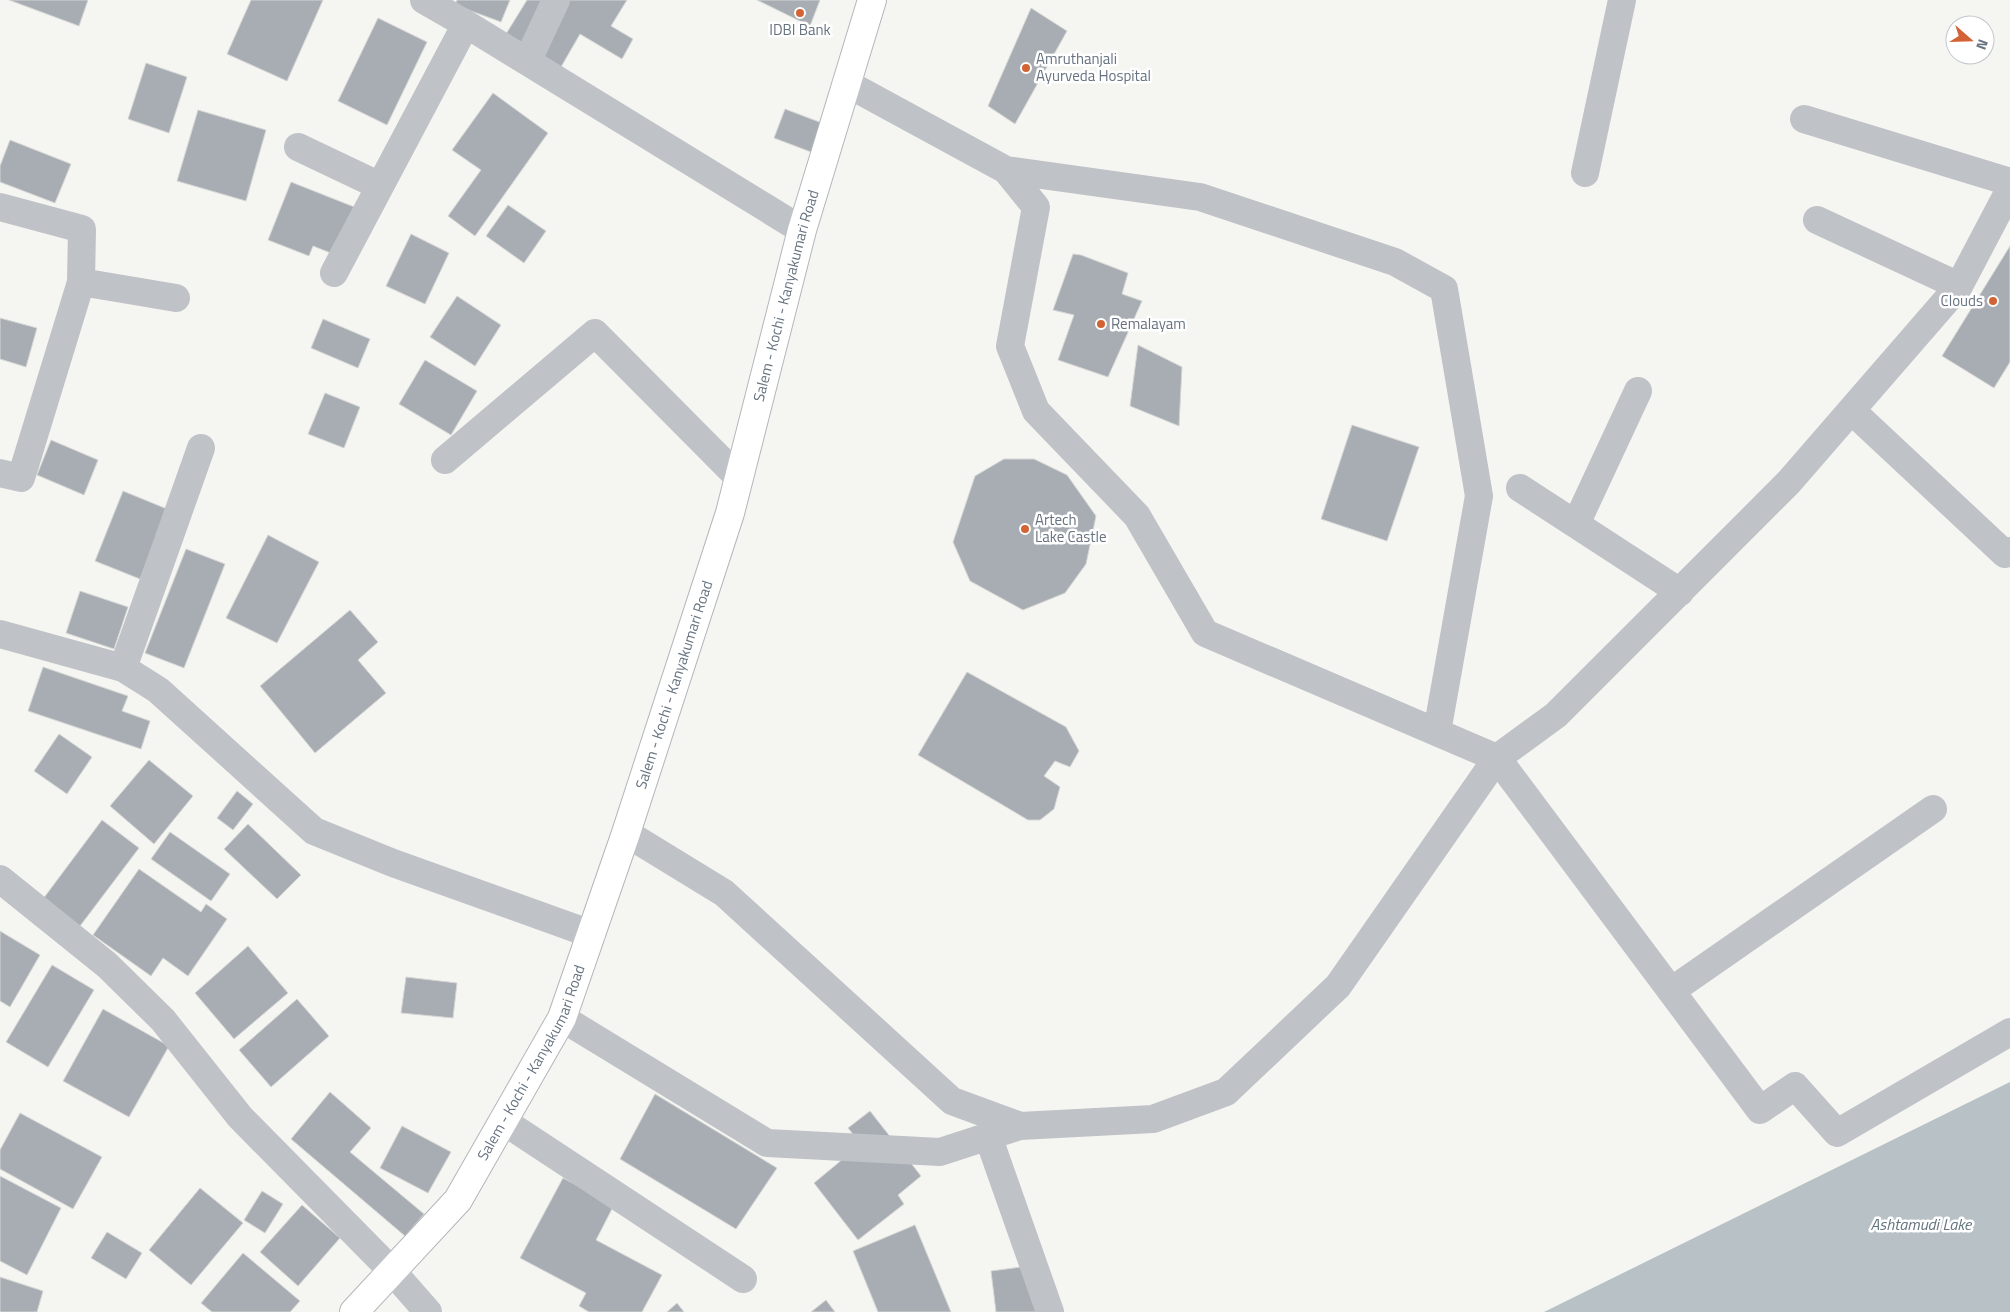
<svg xmlns="http://www.w3.org/2000/svg" width="2010" height="1312" font-family="'Titillium Web',sans-serif">
<rect width="100%" height="100%" fill="#f5f5f2"/>
<path fill="#b8c1c6" d="M2010,1082V1312H1544Z"/>
<path fill="#a7adb2" stroke="#d6d7d5" d="M9,0H88L79,26Z
M251,0H323L287,81L227,54Z
M457,0H510L501,22L455,5Z
M527,0H627L611,26L633,39L622,59L580,34L561,67L506,34Z
M757,0H820L810,26Z
M1031,8L1067,31L1015,124L988,106Z
M378,18L427,42L387,125L338,101Z
M146,63L187,77L169,133L128,119Z
M493,93L548,133L475,236L448,216L481,170L452,150Z
M785,109L822,123L811,152L774,138Z
M198,110L266,130L246,201L177,181Z
M10,140L71,164L55,203L0,182V166Z
M291,182L372,214L354,262L313,246L309,256L268,240Z
M508,205L546,231L524,263L486,236Z
M411,234L449,253L425,304L386,286Z
M2010,246V362L1994,388L1942,356Z
M1073,254L1081,255L1128,273L1122,294L1142,301L1108,377L1058,360L1074,315L1053,310Z
M457,296L501,325L475,366L430,337Z
M0,318L37,328L26,367L0,359Z
M323,319L370,339L358,368L311,348Z
M1138,345L1182,367L1179,426L1130,406Z
M425,360L477,391L451,435L399,404Z
M325,393L360,407L344,448L308,434Z
M1352,425L1419,447L1387,541L1321,519Z
M51,440L98,460L84,495L37,475Z
M1004,459H1034L1067,475L1096,516L1086,564L1065,593L1023,610L970,581L953,542L975,476Z
M123,491L167,509L140,579L95,561Z
M268,535L319,562L277,643L226,618Z
M186,549L225,564L184,668L145,653Z
M80,591L128,607L114,649L66,633Z
M350,610L378,642L358,660L386,693L315,753L260,686Z
M43,667L128,696L122,711L150,721L141,749L28,711Z
M967,672L1066,727L1079,751L1070,767L1055,761L1044,776L1060,787L1054,809L1040,820H1028L918,755Z
M59,734L92,757L67,794L34,771Z
M149,760L193,796L154,844L110,806Z
M237,791L253,804L233,830L217,818Z
M102,820L139,848L80,926L43,899Z
M248,824L301,875L277,899L224,849Z
M170,832L230,874L211,901L151,859Z
M139,869L201,912L206,904L227,919L188,976L163,958L151,976L93,935Z
M0,931L40,955L10,1007L0,1001Z
M248,946L288,993L234,1039L195,993Z
M52,965L94,990L48,1067L6,1042Z
M406,977L457,983L453,1018L401,1013Z
M297,999L329,1036L271,1087L239,1050Z
M103,1009L169,1046L129,1117L63,1081Z
M330,1092L371,1128L350,1152L424,1214L405,1236L291,1139Z
M655,1094L777,1168L736,1229L620,1159Z
M870,1111L921,1176L898,1195L904,1204L858,1240L814,1183L861,1144L848,1128Z
M20,1113L102,1157L73,1209L0,1169V1150Z
M402,1126L451,1152L428,1193L380,1168Z
M0,1176L61,1208L27,1275L0,1261Z
M563,1178L614,1205L596,1240L662,1275L642,1312H589L579,1306L586,1293L520,1258Z
M200,1188L243,1223L191,1285L149,1250Z
M262,1191L283,1204L265,1233L244,1220Z
M302,1205L340,1238L298,1286L260,1252Z
M915,1225L951,1312H878L853,1251Z
M107,1232L142,1253L126,1279L91,1258Z
M243,1253L300,1301L290,1312H212L201,1303Z
M1036,1265L1042,1312H996L991,1271Z
M0,1277L43,1291L37,1312H0Z
M826,1300L835,1312H811Z
M677,1303L684,1312H667Z"/>
<g fill="none" stroke-linecap="round" stroke-linejoin="round">
<g stroke="#b3b6ba" stroke-width="30">
<g id="major">
<path id="s1" d="M354,1312L458,1200L562,1018L626,833L730,513L802,230L872,0"/>
</g>
</g>
<path stroke="#bfc2c6" stroke-width="28" d="M424,0L466,24
M528,60L556,0
M846,83L1006,170L1036,207L1010,346L1036,411L1137,516L1205,633L1497,758L1556,715L1788,483L1959,286L2010,189
M1804,119L2010,182
M298,147L380,186
M1006,170L1200,197L1395,262L1444,289L1479,496L1437,732
M1585,173L1622,0
M0,207L82,229L81,282
M1817,220L1959,286
M334,273L466,24L802,230
M1852,411L2005,554L2010,551
M445,460L595,333L739,478
M0,473L21,478L81,282L176,298
M1520,488L1680,592
M1576,524L1638,391
M0,634L123,668L158,690L314,831L393,863L591,934
M123,668L201,448
M626,833L724,893L952,1101L1020,1126L1153,1119L1226,1092L1338,986L1497,758L1760,1110L1795,1086L1837,1133L2010,1032
M0,879L107,965L163,1020L240,1117L392,1271L428,1312
M1671,991L1933,809
M562,1018L767,1143L940,1152L1020,1126
M503,1121L743,1279
M988,1136L1050,1312"/>
<use href="#major" stroke="#fff" stroke-width="28"/>
</g>
<g fill="#d36334" stroke="#fff" stroke-width="2">
<circle cx="800" cy="13" r="5"/>
<circle cx="1026" cy="68" r="5"/>
<circle cx="1993" cy="301" r="5"/>
<circle cx="1101" cy="324" r="5"/>
<circle cx="1025" cy="529" r="5"/>
</g>
<g text-anchor="middle" stroke-width="5" stroke-linejoin="round" paint-order="stroke">
<g font-size="15" fill="#677380" stroke="#fff" text-anchor="start">
<text x="800" y="35" text-anchor="middle">IDBI Bank</text>
<text x="1036" y="64">Amruthanjali<tspan x="1036" dy="17">Ayurveda Hospital</tspan></text>
<text x="1983" y="306" text-anchor="end">Clouds</text>
<text x="1111" y="329">Remalayam</text>
<text x="1035" y="525">Artech<tspan x="1035" dy="17">Lake Castle</tspan></text>
</g>
<g font-size="15" fill="#677380" stroke="#fff">
<text dy="5" stroke="none"><textPath href="#s1" startOffset="1119">Salem - Kochi - Kanyakumari Road</textPath></text>
<text dy="5" stroke="none"><textPath href="#s1" startOffset="714">Salem - Kochi - Kanyakumari Road</textPath></text>
<text dy="5" stroke="none"><textPath href="#s1" startOffset="309">Salem - Kochi - Kanyakumari Road</textPath></text>
</g>
<g font-size="16" font-style="italic" fill="#63747d" stroke="#fff">
<text x="1921" y="1230">Ashtamudi Lake</text>
</g>
</g>
<g transform="translate(1970 40) rotate(110)"><circle r="24" fill="#ffffff" stroke="#c2c7cc"/>
<path d="M0-4L9 19L0 12L-9 19Z" fill="#d36334"/>
<text y="-8" font-size="14" font-weight="bold" text-anchor="middle" fill="#677380">N</text>
</g>
</svg>
